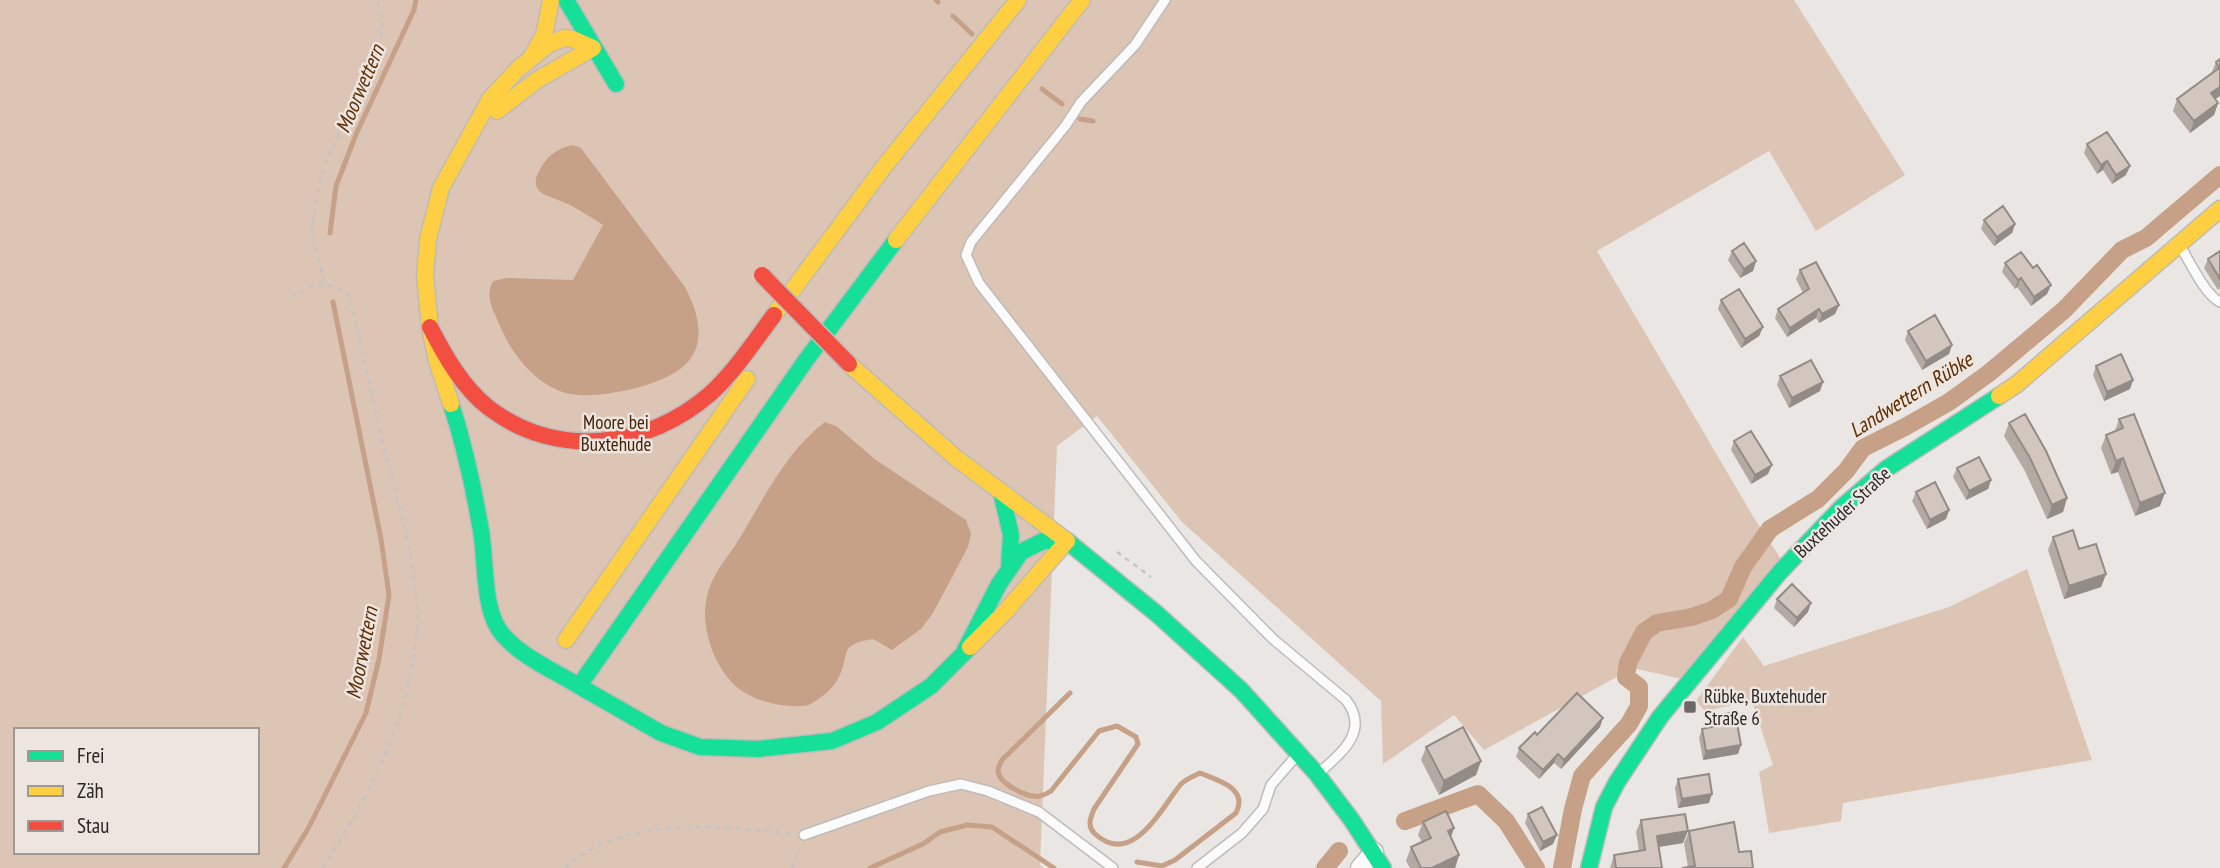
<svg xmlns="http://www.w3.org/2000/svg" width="2220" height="868" font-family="'PT Sans Narrow',sans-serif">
<rect width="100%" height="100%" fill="#eae6e3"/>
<path fill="#ddc5b5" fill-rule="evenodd" d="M0,0H1794L1905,175L1816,231L1769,151L1597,251L1754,518L1783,562L1682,679L1633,668L1484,750L1454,715L1383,764L1381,701L1182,522L1097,416L1057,446L1040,865L1044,868H0ZM16,730H257V852H16Z
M2027,569L2092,760L1843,803L1841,821L1769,833L1759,772L1773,765L1752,701L1705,711L1696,701L1743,637L1764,666L1949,607Z"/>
<path fill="#c6a087" d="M573,145L581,148L685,287C696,308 706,336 691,358C681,373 657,382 640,387C619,392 593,398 571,394C538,388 512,355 500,326C494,311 484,297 493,281L507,278L573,280L603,225C593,218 581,211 570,205C551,195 523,195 542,166C549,154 559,148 573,145Z
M825,422L836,426L876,460L966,520L971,534L968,547L933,613L921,629L892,650L873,639C838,644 850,654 839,677C834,687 826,694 817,700C812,703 809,706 803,706C782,708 754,701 738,688C711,665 697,619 710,586C716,570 729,555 738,541C763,500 786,451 825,422Z"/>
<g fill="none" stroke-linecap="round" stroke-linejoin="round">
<path stroke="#c6a087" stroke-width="5" d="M936,0L938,2
M953,16L972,34
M1042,89L1062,104
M1080,119L1093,121
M330,233L336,186L357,132L414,10L416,0
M1070,693L1002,760C1000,764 998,767 998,771C999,784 1029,799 1040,796C1044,795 1048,793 1051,791L1099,731L1117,726L1136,737L1138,744L1094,809C1090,819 1087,826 1095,834C1133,868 1161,808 1181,784C1186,779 1194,776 1200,773C1217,780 1249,788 1236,813L1175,860L1162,866L1137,862
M284,868L309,827L366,713L379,659L389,595L381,539L333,302
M870,868L923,844L940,832L967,825L992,827L1054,868"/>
<path stroke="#c6a087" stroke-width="18" d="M1405,821L1478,794L1506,821L1536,868
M1325,868L1339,851
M1562,868L1573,809L1582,776L1629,724L1639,706V687L1626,677L1628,663L1644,632L1657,623L1692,617L1712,610L1729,599L1743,567L1770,529L1818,499L1846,471L1863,448L1905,427L1949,402L1989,373L2064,310L2122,250L2146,238L2220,175"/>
<g stroke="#bebbb9" stroke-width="12">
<path id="lane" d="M1165,0L1135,45L1081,102L1066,125L971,242L966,255L979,283L1196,561L1273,639L1346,700C1370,731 1342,752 1319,773
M2179,244C2189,260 2205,295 2220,302
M804,835L929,791L961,784L988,791L1039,812L1113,868
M1197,868L1242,833L1263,809L1271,785L1298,754"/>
</g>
<g stroke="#bebbb9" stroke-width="21">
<path id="street" d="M1360,868L1374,852"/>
</g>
<g stroke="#bebbb9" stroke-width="19">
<path id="fast" d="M566,0L616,84
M451,404C464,444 473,485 480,525C487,557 481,610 503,635C522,657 554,671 579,686
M1001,492L1011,535L1009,567
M964,652L999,584L1021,552L1043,541H1067L1157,614L1241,690L1316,773L1351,819L1383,868
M579,686L661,733L700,747L758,749L832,741L877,722L931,686L970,647
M579,686L806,360L896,240
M1589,868L1604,807L1617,782L1660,717L1779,573L1841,508L1886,469L1999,396"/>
</g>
<g stroke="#bebbb9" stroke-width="19">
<path id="slow" d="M532,56L544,35L551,0
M497,111L537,80L593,48
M896,240L1082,0
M774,315L883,168L1018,0
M849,364L956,458L1067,541
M1999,396L2017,384L2220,209
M451,404L437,361L430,327L425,276L428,239L441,188L490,99L518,69L549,44L564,38L573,39L593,48
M566,640L747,379
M970,647L1005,612L1067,541"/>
</g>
<g stroke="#bebbb9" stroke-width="19">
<path id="jam" d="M430,327C445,356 463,388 489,408C557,460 648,448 710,394C735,371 754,342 774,315"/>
</g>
<path stroke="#c6c4c3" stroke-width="2.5" stroke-dasharray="5 5" stroke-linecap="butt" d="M324,282L312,229L317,196L324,166L380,45L383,20L377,0
M291,297C315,285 324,277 349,295C362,348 373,402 386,455C400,512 422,580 416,639C407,723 368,799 322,868
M1117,552L1151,577
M565,868C624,814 720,826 794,834
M792,868L799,848"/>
<use href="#lane" stroke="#fcfbfb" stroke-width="9"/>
<use href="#street" stroke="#fcfbfb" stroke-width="18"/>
<use href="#fast" stroke="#16e098" stroke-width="16"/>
<use href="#slow" stroke="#ffcf43" stroke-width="16"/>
<use href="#jam" stroke="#f24e42" stroke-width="16"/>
<g stroke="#bebbb9" stroke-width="19" stroke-linecap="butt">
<path id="jam-bridge" d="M762,275L849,364"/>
</g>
<use href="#jam-bridge" stroke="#f24e42" stroke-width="16"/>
</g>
<path fill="#b5aaa3" d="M2220,59V96L2215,99L2218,103L2214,115L2190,133L2173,111L2177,99L2211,74L2216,62Z
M2087,144L2126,175L2112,184L2103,170L2097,174L2084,153Z
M1984,220L2015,224L2012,233L1994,246L1981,229Z
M1732,251L1756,261L1753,271L1740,278L1728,260Z
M2220,251V288L2218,290L2204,268L2208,259Z
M2005,263L2033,268L2051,285L2047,294L2031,306L2017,287L2015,289L2002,272Z
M1800,270L1839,305L1835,314L1819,323L1816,318L1787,337L1775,318L1778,309L1803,293L1796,279Z
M1721,300L1763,327L1759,336L1741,348L1718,309Z
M1908,331L1952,345L1949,354L1922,370L1905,340Z
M2096,366L2133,380L2130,389L2104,401L2093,375Z
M1780,376L1823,382L1820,391L1789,408L1777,385Z
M2119,419L2160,506L2135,516L2118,472L2111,474L2101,448L2106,435L2115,431Z
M2009,423L2067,498L2063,512L2047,519L2025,471L2004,436Z
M1734,441L1768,474L1751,484L1731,450Z
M1957,468L1991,480L1988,489L1966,500L1953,477Z
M1916,492L1949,510L1946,519L1927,529L1912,501Z
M2053,537L2079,549L2106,574L2101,587L2064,599L2048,550Z
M1777,599L1808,612L1794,627L1774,608Z
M1718,715L1738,754L1703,760L1699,738L1702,729L1715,726V724Z
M1600,727L1561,769L1554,763L1539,779L1516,757L1519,748L1537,735Z
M1426,747L1481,761L1476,775L1439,795L1421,760Z
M1678,779L1709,803L1678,808L1675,788Z
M1528,814L1553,844L1540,851L1525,823Z
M1641,820L1683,843L1658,847L1662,868H1610L1614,855L1639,851L1636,832Z
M1423,822L1454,828L1451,837L1459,855L1455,868H1410L1406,861L1411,847L1422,842L1418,835Z
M1689,831L1739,852L1753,868L1688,867L1684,843Z"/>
<path fill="#938b85" d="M2220,87V96L2206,105L2211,93Z
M2218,103L2214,115L2190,133L2194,121Z
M2107,161L2103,170L2097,174L2101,165Z
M2130,166L2126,175L2112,184L2116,175Z
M2015,224L2012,233L1994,246L1997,237Z
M1756,261L1753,271L1740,278L1744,269Z
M2021,278L2017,287L2015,289L2018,280Z
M2051,285L2047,294L2031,306L2034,297Z
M1839,305L1835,314L1819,323L1822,314Z
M1819,309L1816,318L1787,337L1790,328Z
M1763,327L1759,336L1741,348L1745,339Z
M1952,345L1949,354L1922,370L1926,361Z
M2133,380L2130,389L2104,401L2107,392Z
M1823,382L1820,391L1789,408L1792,398Z
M2123,458L2118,472L2111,474L2116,461Z
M1772,465L1768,474L1751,484L1755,475Z
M1991,480L1988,489L1966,500L1969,491Z
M2165,493L2160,506L2135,516L2140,503Z
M2067,498L2063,512L2047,519L2052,505Z
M1949,510L1946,519L1927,529L1930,520Z
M2106,574L2101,587L2064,599L2069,586Z
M1811,603L1808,612L1794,627L1797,618Z
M1603,718L1600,727L1561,769L1564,760Z
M1741,745L1738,754L1703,760L1706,751Z
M1558,754L1554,763L1539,779L1543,770Z
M1481,761L1476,775L1439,795L1444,781Z
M1712,794L1709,803L1678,808L1682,799Z
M1454,828L1449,842L1448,831Z
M1688,831L1683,843L1652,848L1657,836Z
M1557,835L1553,844L1540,851L1543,842Z
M1459,855L1455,868H1432Z"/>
<path fill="#d2c6be" stroke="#938b85" stroke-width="2" d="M2220,59V87L2211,93L2218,103L2194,121L2177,99L2219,68L2216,62Z
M2107,132L2130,166L2116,175L2107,161L2101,165L2087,144Z
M2003,206L2015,224L1997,237L1984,220Z
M1744,243L1756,261L1744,269L1732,251Z
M2220,251V279L2208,259Z
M2021,252L2033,268L2037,265L2051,285L2034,297L2021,278L2018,280L2005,263Z
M1816,262L1839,305L1822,314L1819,309L1790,328L1778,309L1809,289L1800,270Z
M1739,289L1763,327L1745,339L1721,300Z
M1935,315L1952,345L1926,361L1908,331Z
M2121,354L2133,380L2107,392L2096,366Z
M1811,360L1823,382L1792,398L1780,376Z
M2025,414L2046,451L2067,498L2052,505L2030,458L2009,423Z
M2134,414L2165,493L2140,503L2123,458L2116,461L2106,435L2123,428L2119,419Z
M1751,431L1772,465L1755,475L1734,441Z
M1979,457L1991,480L1969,491L1957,468Z
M1935,482L1949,510L1930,520L1916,492Z
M2073,530L2079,549L2096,544L2106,574L2069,586L2053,537Z
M1792,584L1811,603L1797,618L1777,599Z
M1577,693L1603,718L1564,760L1558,754L1543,770L1519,748L1535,732L1537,735Z
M1735,712L1741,745L1706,751L1702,729L1720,725L1718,715Z
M1463,727L1481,761L1444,781L1426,747Z
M1709,774L1712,794L1682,799L1678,779Z
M1542,807L1557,835L1543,842L1528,814Z
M1446,811L1454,828L1448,831L1459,855L1432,868H1421L1411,847L1431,838L1423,822Z
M1685,814L1688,831L1657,836L1662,868H1616L1614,855L1645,850L1641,820Z
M1734,822L1739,852L1751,851L1753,868H1682L1695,866L1689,831Z"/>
<rect fill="#6d6968" stroke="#ede5e0" stroke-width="2.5" x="1683" y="700" width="14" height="14" rx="3.5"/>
<g text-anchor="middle" stroke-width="5" stroke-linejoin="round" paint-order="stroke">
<g font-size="19" fill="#452104" stroke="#ede5e0">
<text x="616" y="429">Moore bei<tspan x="616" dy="22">Buxtehude</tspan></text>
</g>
<g font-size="19" fill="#292625" stroke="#ede5e0">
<text transform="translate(1842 512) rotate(-43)" y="7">Buxtehuder Straße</text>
</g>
<g font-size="19" fill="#292625" stroke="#ede5e0" text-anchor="start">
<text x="1704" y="703">Rübke, Buxtehuder<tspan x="1704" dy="22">Straße 6</tspan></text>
</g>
<g font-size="21" font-style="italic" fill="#5e2c00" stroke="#ede5e0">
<text transform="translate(360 89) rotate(-67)" y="7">Moorwettern</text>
<text transform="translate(1911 395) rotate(-32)" y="7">Landwettern Rübke</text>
<text transform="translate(362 653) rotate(-79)" y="7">Moorwettern</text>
</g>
</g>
<rect x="14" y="728" width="245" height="126" fill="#ede5e0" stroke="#9f9995" stroke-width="2"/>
<rect x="28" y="751" width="35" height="10" fill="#16e098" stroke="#9f9995" stroke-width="2"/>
<text x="77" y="763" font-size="21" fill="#292625">Frei</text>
<rect x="28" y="786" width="35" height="10" fill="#ffcf43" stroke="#9f9995" stroke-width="2"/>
<text x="77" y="798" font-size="21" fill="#292625">Zäh</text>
<rect x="28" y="821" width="35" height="10" fill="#f24e42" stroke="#9f9995" stroke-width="2"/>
<text x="77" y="833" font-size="21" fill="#292625">Stau</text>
</svg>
